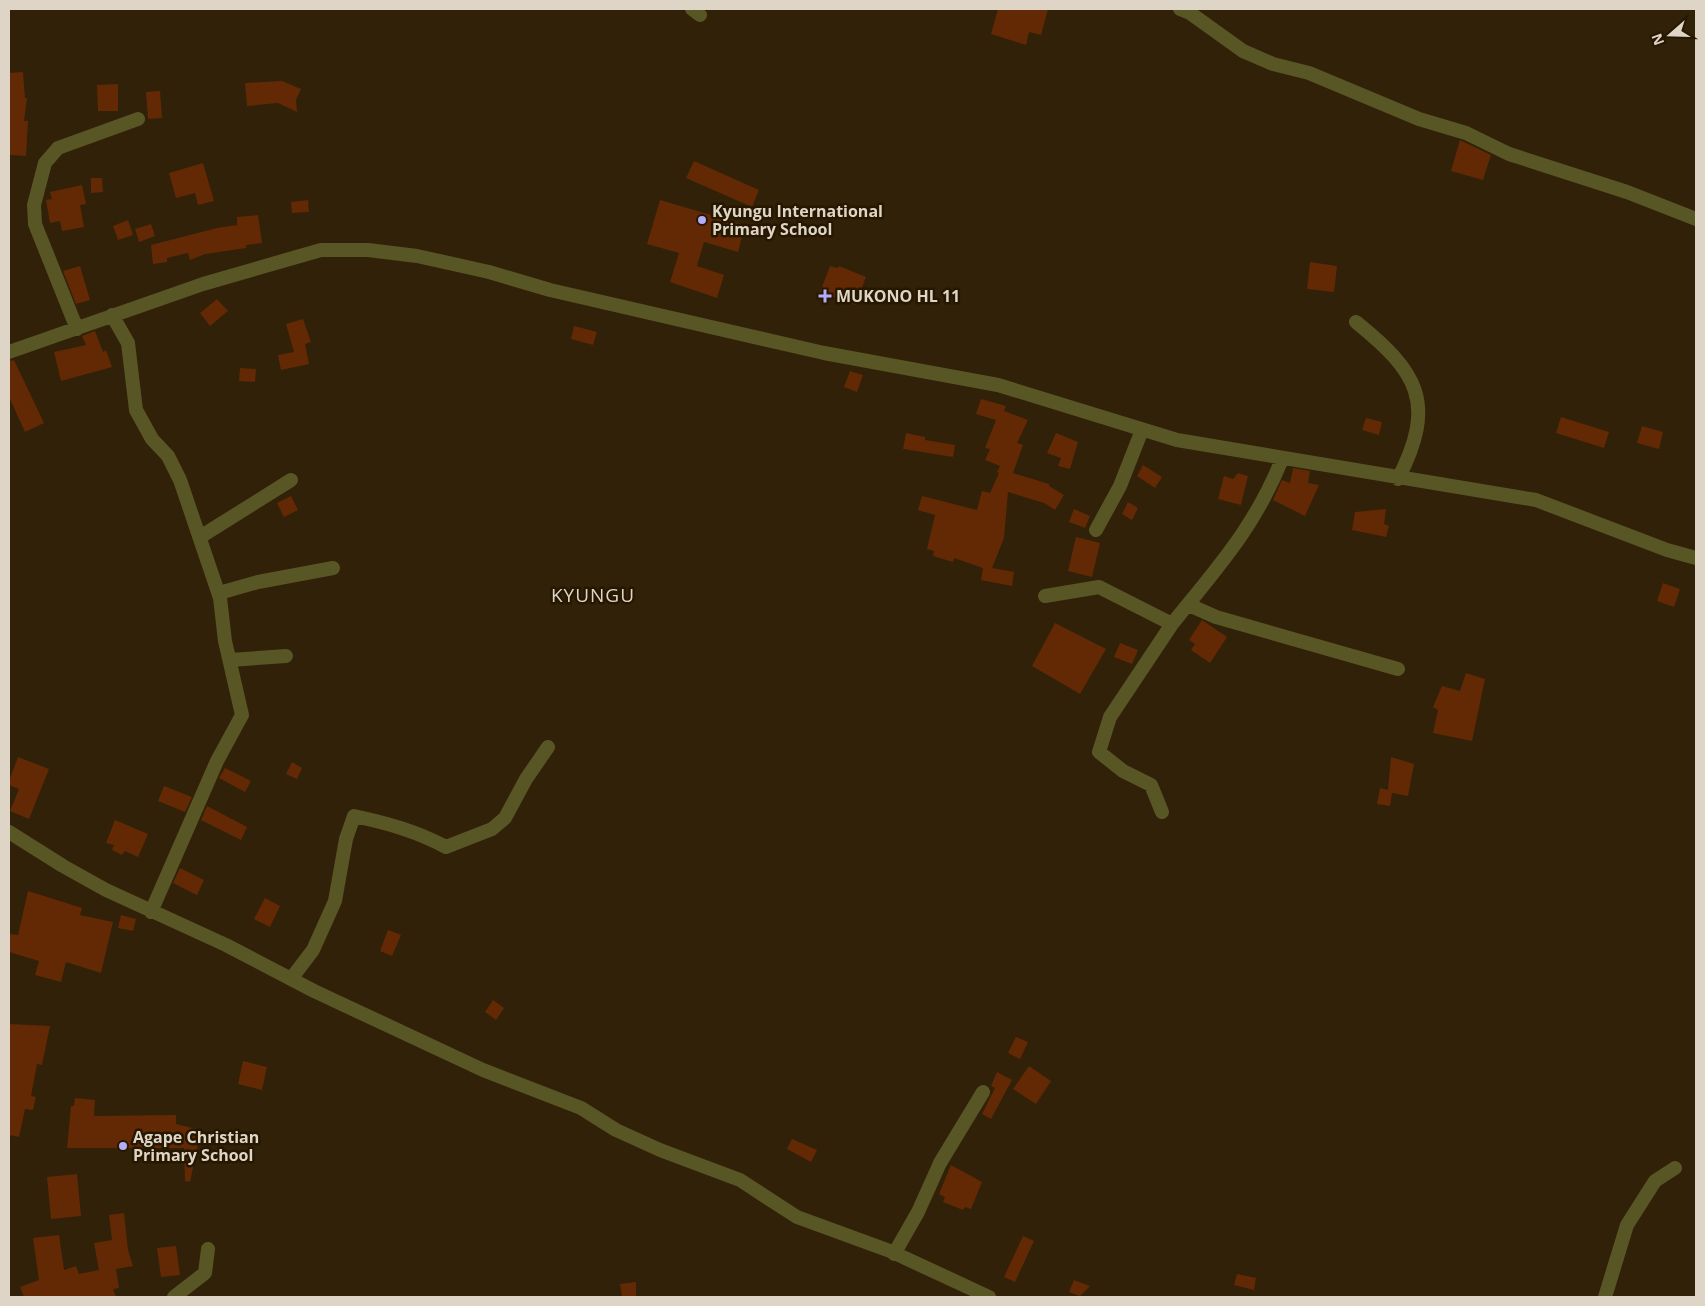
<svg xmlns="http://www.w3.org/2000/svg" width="1705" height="1306" font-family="'Open Sans',sans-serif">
<rect width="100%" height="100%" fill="#302108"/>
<path fill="#632905" d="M998,9H1048L1041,35L1029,32L1026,45L991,34Z
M23,72L25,98H27L24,121H28L26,156L9,155V73Z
M282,81L301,89L296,100L297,112L278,103L247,106L245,83Z
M118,84V111H98L97,85Z
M160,91L162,118L148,119L146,92Z
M1460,140L1491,155L1483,180L1451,171Z
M694,161L759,190L752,207L686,178Z
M203,163L214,201L198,205L195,193L176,198L169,173Z
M91,178H102L103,192L91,193Z
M82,185L86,204L80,205L84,227L62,231L60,221L50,223L46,200L52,199L50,192Z
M308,200L309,212L292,213L291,202Z
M660,200L745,225L738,252L704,242L697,266L724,275L717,298L670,282L679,253L647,244Z
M258,215L262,243L246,245V248L205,254L190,260L188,253L167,258V262L153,264L151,245L217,228L237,225V217Z
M128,220L133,235L118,240L113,226Z
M151,224L155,236L139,242L135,229Z
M1310,262L1337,266L1334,292L1307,289Z
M80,266L90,300L76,304L63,271Z
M830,266L838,268L839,266L866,277L855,305L820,292Z
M217,299L228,311L210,326L200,313Z
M303,319L311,342L305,344L309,364L281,370L278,355L294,352L286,324Z
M574,326L597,332L593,345L571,339Z
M95,331L103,352L106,350L112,367L61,381L54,352L86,345L82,336Z
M14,360L44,423L25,432L9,397V361Z
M240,368L256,369L255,382L239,381Z
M850,371L863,375L857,392L844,387Z
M981,399L1006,406L1004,411L1028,420L1017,443L1023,445L1013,473L1049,484V486L1064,495L1055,510L1044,503L1008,492L1004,538L992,568L1014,572L1012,586L981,580L983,568L954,558L953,562L933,556L934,551L927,549L935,515L918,510L922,496L977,510L982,491L990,493L999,473L997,472L1000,466L985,460L990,449L985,448L996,420L976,414Z
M1561,417L1609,432L1604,448L1556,433Z
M1366,418L1382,422L1379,435L1362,430Z
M1642,426L1663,432L1659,449L1637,443Z
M906,433L925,437V440L955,445L953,457L903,449Z
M1056,433L1078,442L1070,469L1058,466L1061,458L1047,453Z
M1143,465L1162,477L1155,488L1137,476Z
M1293,468L1310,471L1308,483L1319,485L1305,516L1273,500L1282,480L1290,483Z
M1238,473L1248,476L1241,505L1218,499L1224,476L1233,479Z
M291,496L298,510L284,517L277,503Z
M1128,502L1138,508L1132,520L1122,514Z
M1074,509L1090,516L1085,528L1069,522Z
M1386,509L1384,524L1389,526L1386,537L1352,530L1355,512Z
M1076,537L1100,543L1092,577L1068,571Z
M1663,583L1680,589L1674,607L1657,601Z
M1202,620L1227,637L1210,663L1191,650L1195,644L1189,640Z
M1055,623L1106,649L1080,694L1032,666Z
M1120,643L1138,650L1132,664L1114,657Z
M1466,673L1485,679L1472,741L1433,733L1438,710L1433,707L1442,686L1460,691Z
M18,757L49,769L29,819L10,811L19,789L9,785V781Z
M1391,757L1414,764L1408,796L1392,793L1390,806L1377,804L1380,788L1388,790Z
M292,762L302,768L297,779L286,774Z
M225,768L251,781L245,792L219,778Z
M164,786L192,797L185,812L158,801Z
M207,806L247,827L241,840L201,820Z
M115,820L148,834L138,857L125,851L122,855L112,850L114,845L106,843Z
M180,868L204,880L197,895L173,883Z
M28,891L82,908L80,915L113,922L101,973L66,962L61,982L35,975L39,961L9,952V934L18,935Z
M265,898L280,906L270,927L254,919Z
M121,915L136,919L133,931L118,928Z
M388,930L401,935L392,956L380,951Z
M493,1000L504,1008L496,1020L485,1012Z
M9,1024L50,1026L42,1065L37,1064L31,1096L36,1097L33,1110L25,1109L19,1137L9,1135Z
M1016,1037L1028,1042L1020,1059L1008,1053Z
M243,1061L267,1067L262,1090L238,1084Z
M1029,1066L1051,1081L1036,1104L1013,1089Z
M997,1072L1012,1080L991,1119L982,1114L995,1088L991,1086Z
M75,1098L95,1100L94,1116L176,1115V1124L201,1130L190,1182L185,1181L184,1148H67L71,1106H74Z
M792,1139L817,1150L811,1162L787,1149Z
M951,1165L982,1182L971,1209L965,1207L963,1210L943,1202L945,1197L939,1194Z
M77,1174L81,1216L51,1219L47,1177Z
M124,1213L128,1250L133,1266L116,1269L119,1288L113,1289L116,1297H24L20,1287L39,1280L33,1238L59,1235L64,1270L76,1266L79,1274L99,1270L94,1243L112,1240L109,1215Z
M1023,1236L1034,1241L1015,1282L1004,1277Z
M176,1246L180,1275L161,1277L157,1248Z
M1237,1274L1256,1278L1254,1290L1234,1285Z
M1074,1280L1090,1286L1080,1296L1069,1292Z
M636,1282V1297H622L620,1284Z"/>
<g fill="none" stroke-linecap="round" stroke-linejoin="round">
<path stroke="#585625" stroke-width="14" d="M692,9L700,15
M1180,9L1190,13L1243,51L1273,64L1309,73L1419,119L1466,133L1509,154L1627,192L1696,219
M112,315L128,343L136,410L152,439L168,456L180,480L220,598L225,641L242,715L217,761L151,912
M1356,322C1418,372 1437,403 1398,479
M77,329L35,224L34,205L45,163L58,148L138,119
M9,352L203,284L293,258L321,250H368L417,256L489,272L550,290L824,353L998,385L1177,440L1536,500L1667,550L1696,558
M1096,530L1120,486L1142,430
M200,537L291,480
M219,593L258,582L333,568
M1045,596L1099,587L1172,624C1217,568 1255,527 1282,459
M1189,605L1216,617L1398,669
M230,660L286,656
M1162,812L1151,785L1123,771L1099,752L1110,717L1172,624
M9,832L63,866L106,890L226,945L314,991L483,1070L581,1108L616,1130L660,1150L740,1180L797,1217L890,1251L989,1297
M291,979L313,950L335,901L346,839L354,816C387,823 416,831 446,847L492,829L505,818L526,779L548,747
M894,1254L918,1212L940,1163L983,1092
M174,1297L205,1273L208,1249
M1605,1297L1627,1225L1655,1181L1675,1168"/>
</g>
<g fill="#b4acf9" stroke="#261701" stroke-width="2">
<circle cx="702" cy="220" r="5"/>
<path d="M822.5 288.5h5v5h5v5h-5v5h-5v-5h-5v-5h5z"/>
<circle cx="123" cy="1146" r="5"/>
</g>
<g text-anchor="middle" stroke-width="5" stroke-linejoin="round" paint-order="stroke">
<g font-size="16" font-weight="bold" fill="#dfd5c7" stroke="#261701" text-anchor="start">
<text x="712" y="217">Kyungu International<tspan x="712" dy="18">Primary School</tspan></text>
<text x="836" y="302">MUKONO HL 11</text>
<text x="133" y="1143">Agape Christian<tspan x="133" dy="18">Primary School</tspan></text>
</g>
<g font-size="19" letter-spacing="1" fill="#dfd5c7" stroke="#261701">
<text x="593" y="602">KYUNGU</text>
</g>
</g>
<rect width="1705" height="1306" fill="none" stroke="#dfd5c7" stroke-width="20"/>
<g transform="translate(1670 35) rotate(250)" stroke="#261701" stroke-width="4" paint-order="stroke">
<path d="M0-4L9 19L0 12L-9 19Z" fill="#dfd5c7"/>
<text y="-8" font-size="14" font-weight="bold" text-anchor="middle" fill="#dfd5c7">N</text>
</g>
</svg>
